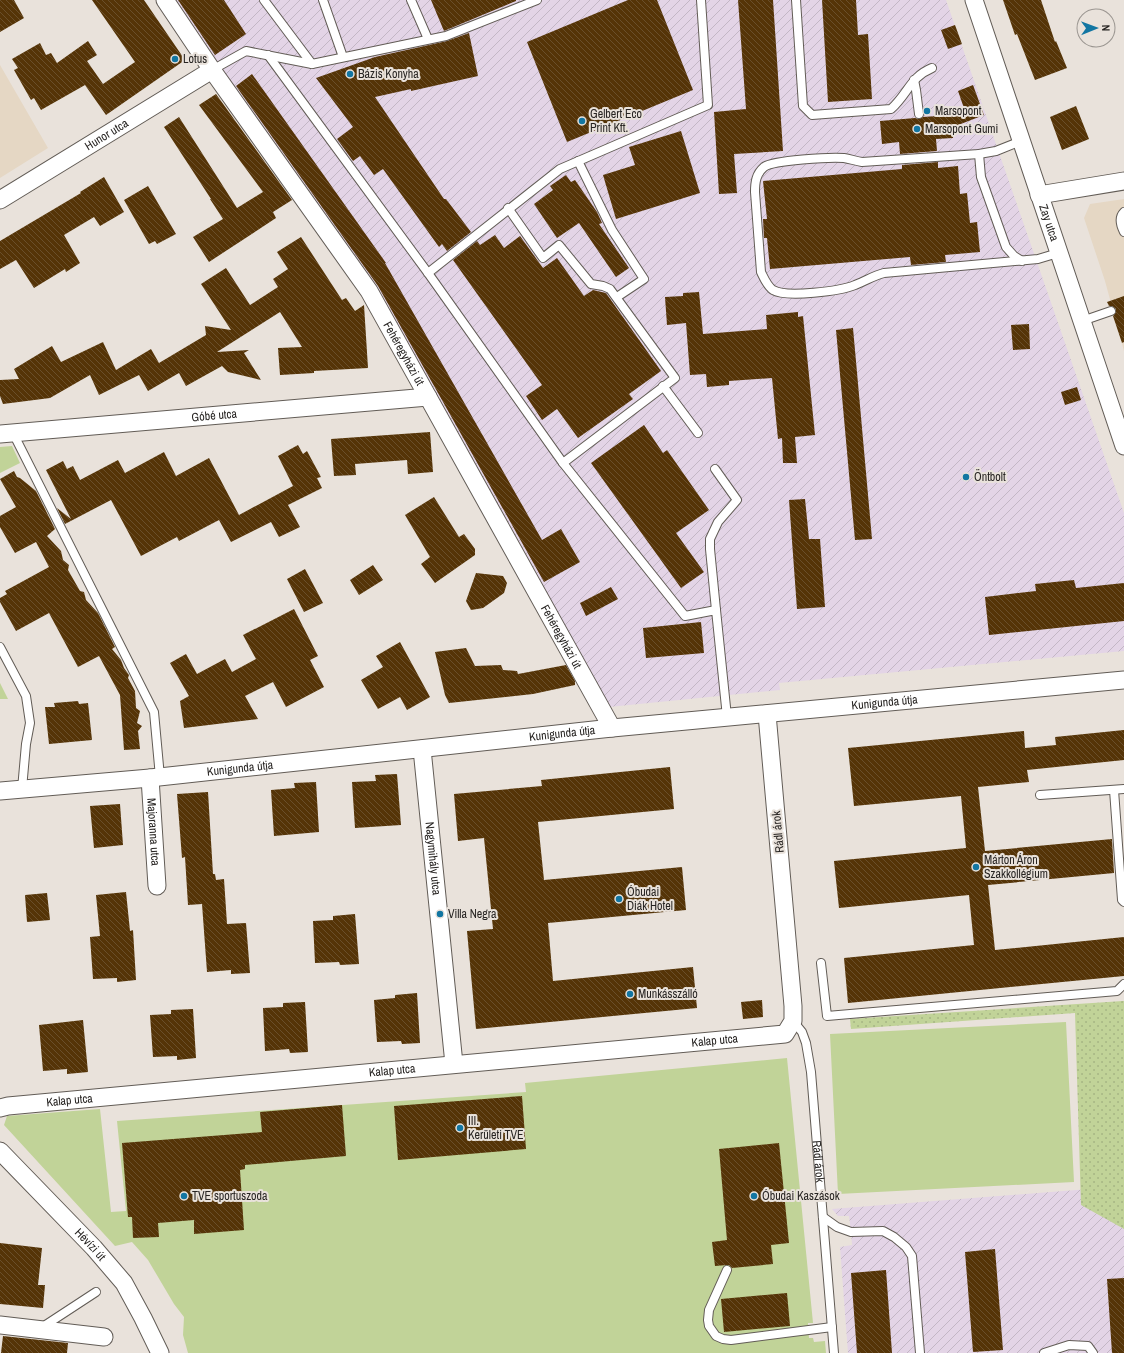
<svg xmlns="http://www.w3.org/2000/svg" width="1124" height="1353" font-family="'Archivo Narrow',sans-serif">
<defs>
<pattern id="industrial-furrows" width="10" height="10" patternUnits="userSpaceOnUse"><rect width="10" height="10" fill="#e3d4e6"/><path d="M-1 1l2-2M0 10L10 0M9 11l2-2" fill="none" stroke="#c3b6c5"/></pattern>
<pattern id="grass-dots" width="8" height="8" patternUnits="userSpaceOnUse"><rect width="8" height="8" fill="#c1d398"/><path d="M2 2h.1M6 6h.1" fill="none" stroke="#a6b583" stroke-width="1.8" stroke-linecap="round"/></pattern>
<pattern id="building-back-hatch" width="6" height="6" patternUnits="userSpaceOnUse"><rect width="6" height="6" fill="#553407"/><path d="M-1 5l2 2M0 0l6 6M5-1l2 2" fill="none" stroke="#6a4f2b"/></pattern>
</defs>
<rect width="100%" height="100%" fill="#e9e2db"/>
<path fill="#e5d7c4" d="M0,65L48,148L0,178Z
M1124,199V351L1105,281L1084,218L1090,204Z"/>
<path fill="url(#industrial-furrows)" d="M173,0H946L1124,513V651L779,683L780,690L609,707L367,277Z
M1124,1005V1353H848L840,1247L852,1245L851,1232L849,1216H838L832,1209L1089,1189Z"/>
<path fill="url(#grass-dots)" d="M1123,1001H1124V1229L1081,1205L1075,1013L851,1029L850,1019Z"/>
<path fill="#c1d398" d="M12,446L20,463L0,473V447Z
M0,683L8,699H0Z
M1066,1022L1074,1182L838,1194L830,1034Z
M787,1058L813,1323H808L809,1338H813L814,1342L825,1341L826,1353H188L183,1335L184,1317L174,1304L148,1260L132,1242L115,1246L4,1125L7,1116L100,1109L111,1212L126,1211L117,1121L526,1092L525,1083Z"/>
<path fill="url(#building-back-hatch)" d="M0,0H14L24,18L0,32Z
M92,0H144L185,60L106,115L85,85L41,110L34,98L31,100L14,70L18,68L12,59L40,43L46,55L51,53L57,63L88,41L97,55L87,61L103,84L135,62Z
M178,0H224L246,34L215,55Z
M431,0H516V1L444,31Z
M628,0H657L693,90L567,142L527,42Z
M738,0H773L783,151L734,154L737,193L719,194L714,112L746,109Z
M822,0H856L858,35L868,34L872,99L828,102Z
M1003,0H1041L1055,42L1056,41L1067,68L1035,80L1017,34L1015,35Z
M955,25L962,44L948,49L941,30Z
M469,33L478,76L411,91V89L375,97L444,199H446L471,232L447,251L442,244L439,247L383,169L374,175L360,156L353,161L337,139L353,127L316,78L375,57L447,41Z
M252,74L386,263H385L542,540L561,529L580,562L544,582L378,286L236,86Z
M973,85L984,115L953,127V138L936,139L937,151L900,154L899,142L882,144L880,121L915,118L919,119L923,117L966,114L958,91Z
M216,94L292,200L273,212L276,218L209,262L193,237L223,219L210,199H211L164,127L179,117L237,208L263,192L199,105Z
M1076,106L1089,139L1062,150L1050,117Z
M681,131L700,193L616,219L603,175L635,165L629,147Z
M938,162V168L958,166L960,194L967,193L970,223L977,222L980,252L945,255L946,262L911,265L910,257L770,269L767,238H764L763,219H767L763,181L902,169V165Z
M566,175L571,182L575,180L597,212L602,223L599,224L629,268L616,277L579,223L557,238L534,204L553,190L550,186Z
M104,177L124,212L100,226L94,217L64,235L80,263L66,272L65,269L34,288L16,260L0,269V241L81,193L80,192Z
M148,186L176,234L157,244L155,241L149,244L124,200Z
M495,235L504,248L520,236L543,268L557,258L584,296L593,290L606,293L661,371L629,394L633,399L578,438L557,409L542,420L526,396L542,385L453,260L477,241L480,245Z
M301,237L342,300L346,298L355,311L364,305L368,368L314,371V373L280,375L278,348L302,347L280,312L217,352L249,350L244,353L261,380L228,372L222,366L186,386L179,373L148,391L139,375L99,395L90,375L50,398L3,404L0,396V380L19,379L14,369L52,346L61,362L103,342L116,370L151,349L159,363L206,335L205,326L231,330L201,284L226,268L250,305L278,287L273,279L288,269L277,252Z
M699,292L703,334L767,329L766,315L798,312V317L803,316L815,435L795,437L797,463H783L782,438L778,439L772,378L729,381V385L707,387L706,374L690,375L686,323L667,325L665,297L683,296V293Z
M1124,296V342L1122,343L1113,316L1116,312V309L1112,306H1109L1107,302Z
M1029,324L1030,349L1013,350L1011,325Z
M853,328L872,539L855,540L836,330Z
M1077,387L1081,400L1065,405L1061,392Z
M644,425L663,453L667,450L709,510L676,533L704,572L681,588L591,463Z
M430,432L433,472L408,474L407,460L355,464L356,475L334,476L331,439Z
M298,445L303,454L307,451L321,477L317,478L322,488L288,505L300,527L279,537L271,522L231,542L219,520L179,541L177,537L141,556L111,500L65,524L57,508L71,519L46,470L63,461L67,469L73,466L80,480L118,460L125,473L164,452L176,476L209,458L239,515L293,486L278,456Z
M14,471L17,477L20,478L36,491L55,529L47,536L61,551L63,560L69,565L68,570L80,591L84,592L86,600L98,613L115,647L112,649L121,660L124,668L129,675L128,678L135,691L136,708L140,711L137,723L142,726L138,731L140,749L124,750L120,695L99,656L78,667L49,613L16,631L0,602V598L7,594L5,591L49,567L36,542L15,553L0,527V516L16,507L0,479Z
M434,497L459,537L464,534L475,549V555L435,583L421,564L430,557L405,515Z
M805,499L809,539H820L825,607L797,609L789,500Z
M373,565L383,580L359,595L350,580Z
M305,569L323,603L304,612L287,579Z
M476,573L503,576L507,583L504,593L483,608L471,610L466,601Z
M1074,580L1076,588L1124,583V621L989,635L985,597L1036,591L1035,584Z
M611,587L618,599L586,616L580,603Z
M294,609L318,656L310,660L324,687L286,707L273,682L245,696L258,719L184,728L180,701L189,696L170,663L186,654L197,674L225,659L232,672L256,659L243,635Z
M701,622L704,653L646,658L643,628Z
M400,642L430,697L407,710L400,697L378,709L361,680L383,667L376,656Z
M466,648L475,666L501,665L503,670L517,671L518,674L566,665L575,681V685L533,694L449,703L445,695L435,652Z
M78,701L79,704L88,703L92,740L49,744L45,707H55L54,703Z
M1124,730V760L1027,770L1029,782L978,787L985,851L1112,839L1114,873L988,885L995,950L1124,937V976L848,1003L844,958L974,945L969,895L839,908L834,861L966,848L961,796L854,806L848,748L1024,731L1025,748L1056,745L1055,737Z
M670,767L674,809L538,822L544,880L682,867L686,910L548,923L553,981L693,967L697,1008L476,1029L467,931L493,929L484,838L458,841L454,794L542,786L541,780Z
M397,774L401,825L355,828L352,782L376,781L375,775Z
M316,782L319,832L274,836L271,790L295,788L294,783Z
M208,792L213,874H215L216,880L224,879L227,924L246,923L250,973L231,974V970L207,972L202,904L188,905L185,857L182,858L177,794Z
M120,804L123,845L94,848L90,806Z
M126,892L130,931L133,930L136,980L117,982V978L93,979L90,937L100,936L96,895Z
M47,893L50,920L27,922L25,895Z
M355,914L359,964L340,965L339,962L315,963L313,921L333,920V916Z
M417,993L420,1043L402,1044L401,1041L377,1042L374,1000L395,998V995Z
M762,1000L763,1017L743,1019L741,1002Z
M305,1002L308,1052L290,1053L289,1049L265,1051L263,1008L283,1007V1003Z
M193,1009L196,1058L177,1060V1056L153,1057L150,1015L171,1014V1010Z
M83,1020L88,1072L67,1074V1069L43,1071L39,1025Z
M522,1096L526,1149L398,1160L394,1106Z
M342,1105L346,1156L245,1165V1169L240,1170L244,1230L194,1234V1220L158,1223L159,1237L133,1238L132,1217H128L122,1143L262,1132L260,1112Z
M779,1143L789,1243L771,1245L773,1264L732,1268L729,1265H727L715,1266L712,1242L727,1240L719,1149Z
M0,1243L42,1248L38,1285H45L43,1308L0,1304Z
M995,1249L1003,1350L973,1352L965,1252Z
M886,1270L892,1353H857L851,1273Z
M1124,1278V1353H1112L1107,1279Z
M787,1293L790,1326L724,1332L721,1299Z
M3,1336L68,1343L67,1353H1Z"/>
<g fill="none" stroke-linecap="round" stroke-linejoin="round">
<g stroke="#625c56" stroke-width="10">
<g id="service">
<path d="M264,0L312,64"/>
<path d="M323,0L343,57"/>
<path d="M411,0L428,39"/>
<path d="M796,0L803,106L812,115L891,109C908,94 910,77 932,68"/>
<path d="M268,55L428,273L563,463L685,616L716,610L727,717"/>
<path d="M212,70L246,51L312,64L446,36L537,0"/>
<path d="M914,80L916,90L919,114"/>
<path d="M1021,141L996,151L979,154L862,162C856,161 850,159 844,158C831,157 773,160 764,167C756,174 755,182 755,192L761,272C764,278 767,286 773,290C786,298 841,291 855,285C866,281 872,276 884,273L1038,259L1058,253"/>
<path d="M979,154L981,177L1006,247L1014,256L1022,261"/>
<path d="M578,161L612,230L644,279L617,297"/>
<path d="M508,208L543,258L559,245L591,284L603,286L610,289L675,378L563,463"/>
<path d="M1124,212C1118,218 1121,226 1124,232"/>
<path d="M428,273L560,169L708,105L701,0"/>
<path d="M1082,321L1111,311"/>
<path d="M663,386L698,433"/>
<path d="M13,433L154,712L160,777"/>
<path d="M715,469L737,500L718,522L710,539V549L716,610"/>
<path d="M0,647L26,696L30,723L26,744L22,789"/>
<path d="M1114,790L1122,900L1124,902"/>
<path d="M1040,795L1124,789"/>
<path d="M821,963L827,1016L1117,991L1124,984"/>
<path id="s1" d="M793,1021L802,1032L806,1043L811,1072L834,1353"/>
<path d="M823,1217L837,1227L851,1232L883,1231L894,1237L906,1247L912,1256L920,1353"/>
<path d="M727,1270L709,1310L708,1320L709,1326L716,1336L723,1339L731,1340L832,1327"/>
<path d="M41,1328L96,1292"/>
<path d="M1044,1353L1069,1345L1088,1346L1093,1353"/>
</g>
</g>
<g stroke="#625c56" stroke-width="19">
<g id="minor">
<path id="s2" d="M165,0L212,70L369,291L612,728"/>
<path id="s3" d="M974,0L1124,446"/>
<path d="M1039,195L1124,181"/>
<path id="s4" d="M0,200L212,70"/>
<path id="s5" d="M0,434L428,397"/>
<path id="s6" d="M422,749L454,1064"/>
<path id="s7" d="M150,778L157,886"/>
<path id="s8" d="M0,791L150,778L612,728L1124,680"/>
<path id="s9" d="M0,1108L8,1106L785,1034L793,1021V1006L767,714"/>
<path id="s10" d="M0,1151L94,1248L124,1283L143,1318L160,1353"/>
<path d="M0,1325L104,1337"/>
</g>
</g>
<use href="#service" stroke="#fff" stroke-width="8"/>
<use href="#minor" stroke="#fff" stroke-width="17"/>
</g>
<g fill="#1276a2" stroke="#e9e2db" stroke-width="1.5">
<circle cx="175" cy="59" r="4"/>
<circle cx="350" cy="74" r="4"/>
<circle cx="927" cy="111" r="4"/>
<circle cx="582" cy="121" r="4"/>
<circle cx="917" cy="129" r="4"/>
<circle cx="966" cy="477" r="4"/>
<circle cx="976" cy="867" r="4"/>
<circle cx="619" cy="899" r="4"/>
<circle cx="440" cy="914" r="4"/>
<circle cx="630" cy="994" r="4"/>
<circle cx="460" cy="1128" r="4"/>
<circle cx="184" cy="1196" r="4"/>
<circle cx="754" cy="1196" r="4"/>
</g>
<g text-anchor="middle" stroke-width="4" stroke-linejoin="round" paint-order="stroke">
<g font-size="12" fill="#272422" stroke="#e9e2db" text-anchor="start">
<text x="183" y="63">Lotus</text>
<text x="358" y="78">Bázis Konyha</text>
<text x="935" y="115">Marsopont</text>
<text x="590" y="118">Gelbert Eco<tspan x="590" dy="14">Print Kft.</tspan></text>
<text x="925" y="133">Marsopont Gumi</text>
<text x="974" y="481">Öntbolt</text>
<text x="984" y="864">Márton Áron<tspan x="984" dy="14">Szakkollégium</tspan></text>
<text x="627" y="896">Óbudai<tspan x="627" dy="14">Diák Hotel</tspan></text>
<text x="448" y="918">Villa Negra</text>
<text x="638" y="998">Munkásszálló</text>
<text x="468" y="1125">III.<tspan x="468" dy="14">Kerületi TVE</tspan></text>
<text x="192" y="1200">TVE sportuszoda</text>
<text x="762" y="1200">Óbudai Kaszások</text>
</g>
<g font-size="12" fill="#272422" stroke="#e9e2db">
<text dy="4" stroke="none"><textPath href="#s4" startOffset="125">Hunor utca</textPath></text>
<text dy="4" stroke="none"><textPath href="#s3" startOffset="235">Zay utca</textPath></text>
<text dy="4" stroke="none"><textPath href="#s2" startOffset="427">Fehéregyházi út</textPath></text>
<text dy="4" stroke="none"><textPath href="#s5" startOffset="215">Góbé utca</textPath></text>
<text dy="4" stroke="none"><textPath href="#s2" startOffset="751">Fehéregyházi út</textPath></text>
<text dy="4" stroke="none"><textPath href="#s8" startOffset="889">Kunigunda útja</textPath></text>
<text dy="4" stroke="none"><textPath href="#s8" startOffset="565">Kunigunda útja</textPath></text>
<text dy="4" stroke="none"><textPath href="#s8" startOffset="241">Kunigunda útja</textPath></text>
<text dy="4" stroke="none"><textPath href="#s7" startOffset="54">Majoranna utca</textPath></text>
<text transform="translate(778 832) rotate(-95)" y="4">Rádl árok</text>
<text dy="4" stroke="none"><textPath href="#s6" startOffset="110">Nagymihály utca</textPath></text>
<text dy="4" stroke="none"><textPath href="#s9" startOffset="718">Kalap utca</textPath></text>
<text dy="4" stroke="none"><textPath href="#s9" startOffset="394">Kalap utca</textPath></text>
<text dy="4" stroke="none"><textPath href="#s9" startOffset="70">Kalap utca</textPath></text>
<text dy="4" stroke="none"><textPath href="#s1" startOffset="145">Rádl árok</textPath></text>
<text dy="4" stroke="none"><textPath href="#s10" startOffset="130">Hévízi út</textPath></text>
</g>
</g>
<g transform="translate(1096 28) rotate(89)"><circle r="19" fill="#e9e2db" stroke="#9b9691"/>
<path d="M0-3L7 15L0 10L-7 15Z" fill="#1276a2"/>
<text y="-6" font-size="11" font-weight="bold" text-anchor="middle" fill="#272422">N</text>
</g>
</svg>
